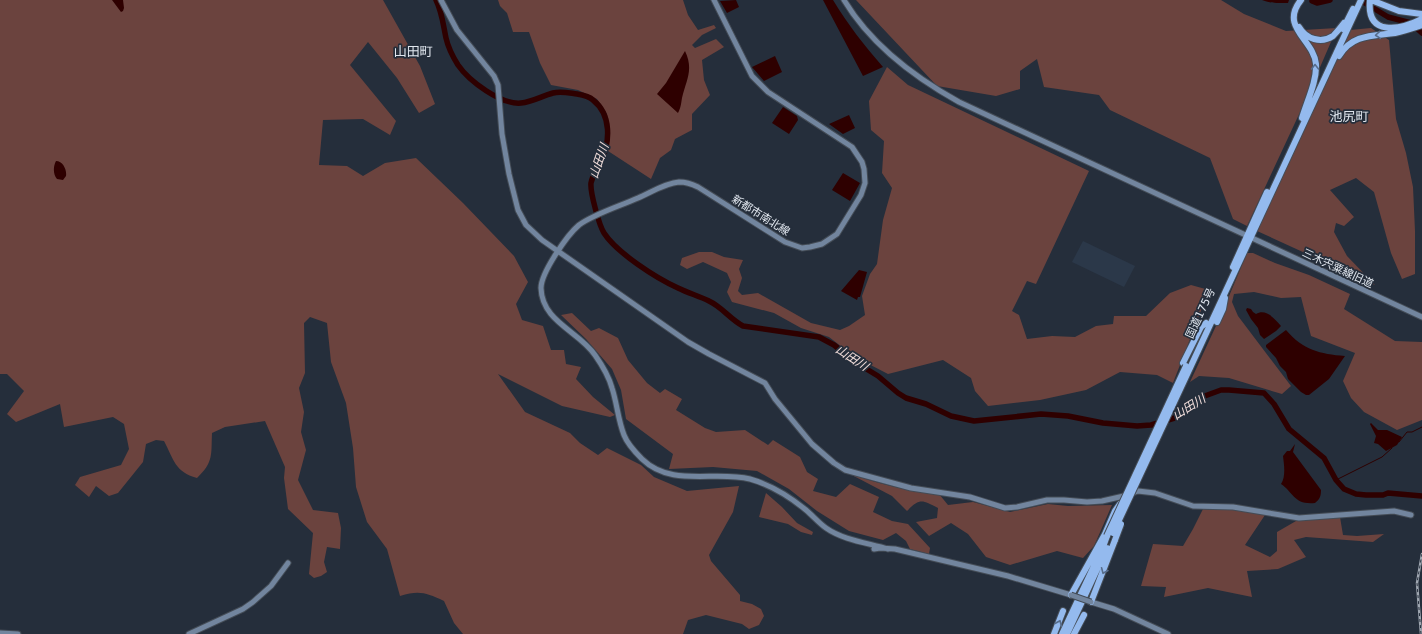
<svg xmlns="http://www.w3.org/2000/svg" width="1422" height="634" font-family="'DejaVu Sans','Noto Sans JP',sans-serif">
<rect width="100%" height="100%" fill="#252e3b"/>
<path fill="#2b3849" d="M1083,241L1135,266L1124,287L1072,262Z"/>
<path fill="#6b433e" d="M0,0H383L420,66L435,104L419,113L397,78L368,42L350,65L396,121L390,135L363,119L323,120L319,165L347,166L363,176L385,163L416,158L463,203L514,256L528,282L516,304L522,320L543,326L551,350H564L566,364L581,367L576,379L593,397L615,415L610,417L562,406L498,374L525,412L570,433L580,443L598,455L607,448L641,465L654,477L687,491L739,486L733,512L709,555L711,561L740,595V601L752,604L761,609L764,616L759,625L749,629L742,624L706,615L688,620L683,634H463L454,623L444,601C426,593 420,590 400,596L387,549L367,522L356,487L353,448L346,403L331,362L327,323L310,317L304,323L305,373L299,388L304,412L301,432L306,450L298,480L313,510L338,513L341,528L340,549L327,547L324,562L327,572L321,576L314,578L309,574L313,533L288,509L284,478L285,467L265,421L225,427L212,433C211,454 214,462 197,478C175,472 174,460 164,441L156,440L146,444L143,462L118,493L109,496L96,486L89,497L75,485L80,477L121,465L129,449L124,424L113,417L64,427L60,404L16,422L7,414L24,391L7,374H0Z
M498,0H683L688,15L698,30L714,25L716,28L702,35L692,45L695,48L716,39L724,47L702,60L704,80L710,95L692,114V130L675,139L671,150L660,158L651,179L608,151L607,114L597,99L578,90L551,85L540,63L529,32H513L507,13L500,6Z
M856,0H1221L1244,14L1286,31L1337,28L1308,95L1247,226L1233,219L1210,158L1110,110L1099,95L1044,87L1037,59L1020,71V89L996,96L937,86Z
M1371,28L1389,40L1396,119L1406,153L1413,187L1415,231V274L1402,279L1391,253L1374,192L1356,178L1330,190L1354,217L1344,226L1336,223L1334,232L1347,256L1375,285L1257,231L1350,30Z
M887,67L908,85L1089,171L1036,284L1027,281L1012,311L1019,315L1027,339L1052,336L1075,337L1096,326L1113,324L1114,316H1146L1170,293L1191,285L1209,290L1173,383L1157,375L1120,372L1086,390L1040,400L988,406L975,391L971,378L943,360L888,374L855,357L829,337L801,328L774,313L732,302L727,292L731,282L727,273L703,262L687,269L680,265L682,258L699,252H712L724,257L743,260L739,269L742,278L738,291L742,295L758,293L811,323L840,330L849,326L865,315L862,296L870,274L877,264L883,220L892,188L882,173L884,141L871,130L869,101Z
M1247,253H1253L1275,263L1309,275L1350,294L1344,309L1395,341L1422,342V420L1397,430L1364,412L1351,398L1343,381L1355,353L1311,336L1301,297L1281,298L1254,292L1234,294L1232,302L1238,316L1291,386L1282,394L1229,378L1199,376L1190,382L1222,313Z
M572,313L591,331L599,328L618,338L628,360L647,383L660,393L665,389L682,399L676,410L705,428L716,432L745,430L768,445L773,440L800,457L807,472L818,479L813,491L836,497L850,484L879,497L873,512L892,521L908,524L930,548L929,554L910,549L906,541L896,533L883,540L849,531L817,511L789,489L757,471L713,467L669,469L673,454L626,419L621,390L612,369L586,339L561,315Z
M850,474C880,484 908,491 939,494L948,505L973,502L1010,512L1048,504L1068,506L1112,505L1094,546L1083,558L1057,551L1010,565L986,557L968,534L951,523L929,536L916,522L937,518L938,508C922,500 920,498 907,511L892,496Z
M766,493L782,507L797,523L813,532L812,535L801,532L788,524L759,517Z
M1203,509L1237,510L1265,515L1245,545L1270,557L1277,551V532L1296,521L1340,517L1343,535L1357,536L1384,534L1373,542L1306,537L1294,540L1306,557L1278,569L1247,571L1252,597L1208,588L1164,597L1166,587L1141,586L1153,544L1183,546L1193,529Z"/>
<path fill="#2e0000" d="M112,0H123L124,8L123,11L121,12Z
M736,0L739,7L727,13L720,1Z
M823,0H833C849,26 863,44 883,67L863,76Z
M1262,0H1289L1288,3C1277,3 1273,4 1262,0Z
M685,51C694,70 686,80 682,98C681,104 681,107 678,113L657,94L666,83Z
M775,56L782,72L764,81L752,67Z
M783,107L797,116L798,120L789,134L772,123Z
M849,115L855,128L843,134L829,124Z
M56,161C63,161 67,170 66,176L63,180L57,179C53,174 53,167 56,161Z
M843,173L860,183L850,201L832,190Z
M859,270L867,272L860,297H858L857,300L841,291Z
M1247,308L1251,309L1253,312L1256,314C1266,308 1275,319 1281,326L1276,331L1264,339L1260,335L1258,328L1251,319L1246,310Z
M1286,330C1303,350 1320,354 1345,356L1329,379L1309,395H1306L1301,392L1288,379L1286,372L1280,366L1276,358L1266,347V345Z
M1371,423L1378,430H1387L1402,437L1397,445L1386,451L1378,444L1374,443L1376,436L1370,424Z
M1295,444L1293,452L1321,490C1321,496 1320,499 1315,503C1294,505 1294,493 1281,484C1286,476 1284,465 1283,456L1287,451H1290Z"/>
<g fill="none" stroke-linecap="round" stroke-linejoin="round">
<path stroke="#2e0000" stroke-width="1" d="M1399,442L1407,432H1412L1422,427
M1336,480L1382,457L1392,448"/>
<path stroke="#2e0000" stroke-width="5.5" d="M436,0C442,12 443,24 446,38C448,47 453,57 458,65C469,81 501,105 521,103C532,102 542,96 553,93C561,91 569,93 577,94C583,95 589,96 593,100C612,115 610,142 601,162C597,170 593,173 591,183C590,192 599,225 604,233C617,253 656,278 678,288C688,293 699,296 709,301C722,307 730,319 743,326L819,337L834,345L855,362L878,376L898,393L906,398L926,404L951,416L974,421L1041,414L1068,416L1103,423L1137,426L1151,425L1178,417L1202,397L1221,390H1229L1264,393L1274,404L1289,429L1324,458L1336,480L1344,489L1356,494L1366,495H1383L1388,493L1422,496
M1312,1L1317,3L1330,0
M1365,3L1388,17L1411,23L1422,33"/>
<g stroke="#444c56" stroke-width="7">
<path id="secondary" d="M441,0L457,30L494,76L498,85L502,134L509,174L518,210L526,225L542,240L688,342L709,354L765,383L775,399L812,444L834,463L845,470L911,488L970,497L1005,508L1017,507L1047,500H1064L1087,502L1102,501L1124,496L1138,491L1155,493L1193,506L1233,507L1299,518L1394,511L1411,515
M714,0L752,76L768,92L852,147L862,162L864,169L865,183L861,195L837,234L822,244L810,247L802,248L785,242L698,187C692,184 686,182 679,182C665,183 650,193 638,198C620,206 594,214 579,225C567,235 541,273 541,288C542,322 579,331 595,355C602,365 609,377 612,388C617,403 618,420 624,435C627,443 636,453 642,459C672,488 714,470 750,479C771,485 789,496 806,510C813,516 819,523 826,528C843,540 868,543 888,549
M844,0C871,45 914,77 959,102L1422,317
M874,549L880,548L895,549L1008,576L1071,595
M1091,602L1114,609L1168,634
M0,633L18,634
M189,634L243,609L253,602L271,586L288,563"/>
</g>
<g stroke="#444c56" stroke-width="8">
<path id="highway" d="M1301,0C1279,27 1314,40 1316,64C1317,81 1307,101 1302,118
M1370,0C1366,37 1400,30 1422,19
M1371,0L1399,11L1422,14
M1299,27C1306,39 1321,44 1333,36C1337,32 1341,27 1344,23
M1343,29L1353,9
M1339,56C1352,34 1373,36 1395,33C1404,31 1413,28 1422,25
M1233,267L1267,192
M1217,322L1223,309L1225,298
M1183,363L1201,327L1206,323
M1190,368L1361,0
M1071,595L1105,534L1115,511L1120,504
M1091,602L1115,540
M1054,634L1063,611
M1062,634L1103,547L1107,536
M1067,634L1107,548
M1074,634L1084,615"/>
</g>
<use href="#secondary" stroke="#72859e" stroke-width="5"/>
<use href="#highway" stroke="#94baee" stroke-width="6"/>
<g stroke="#a0a7b1" stroke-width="2.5">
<path id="rail" d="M1421,634L1417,583L1422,554"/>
</g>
<use href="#rail" stroke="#252e3b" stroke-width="1" stroke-dasharray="3" stroke-linecap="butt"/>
<g stroke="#444c56" stroke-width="7" stroke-linecap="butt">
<path id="secondary-bridge" d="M1071,595L1091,602"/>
</g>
<g stroke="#444c56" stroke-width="8" stroke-linecap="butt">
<path id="highway-bridge" d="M1113,533L1190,368
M1107,536L1186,366
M1115,540L1121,524"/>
</g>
<use href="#secondary-bridge" stroke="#72859e" stroke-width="5"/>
<use href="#highway-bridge" stroke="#94baee" stroke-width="6"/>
</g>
<defs><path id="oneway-chevron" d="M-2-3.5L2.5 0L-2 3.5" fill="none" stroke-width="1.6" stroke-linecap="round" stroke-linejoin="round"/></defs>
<g stroke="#576d8c">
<use href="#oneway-chevron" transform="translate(1378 35) rotate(175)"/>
<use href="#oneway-chevron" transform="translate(1315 67) rotate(-90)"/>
<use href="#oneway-chevron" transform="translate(1104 571) rotate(113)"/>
<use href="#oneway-chevron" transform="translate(1059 623) rotate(-67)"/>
</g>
<g text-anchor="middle" stroke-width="3.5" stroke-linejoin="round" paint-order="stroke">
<g font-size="11" fill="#e0e6ee" stroke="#252e3b">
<text transform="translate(761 215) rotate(32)" y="4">新都市南北線</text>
<text transform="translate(1338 268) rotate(25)" y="4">三木宍粟線旧道</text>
<text transform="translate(1200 313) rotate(-65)" y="4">国道175号</text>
</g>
<g font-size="12" font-style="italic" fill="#f3dfdc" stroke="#252e3b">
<text transform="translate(599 161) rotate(-71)" y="4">山田川</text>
<text transform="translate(852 358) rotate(33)" y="4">山田川</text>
<text transform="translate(1189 407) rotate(-32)" y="4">山田川</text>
</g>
<g font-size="13" fill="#e0e6ee" stroke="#252e3b">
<text x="413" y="56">山田町</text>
<text x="1349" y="121">池尻町</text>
</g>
</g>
</svg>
